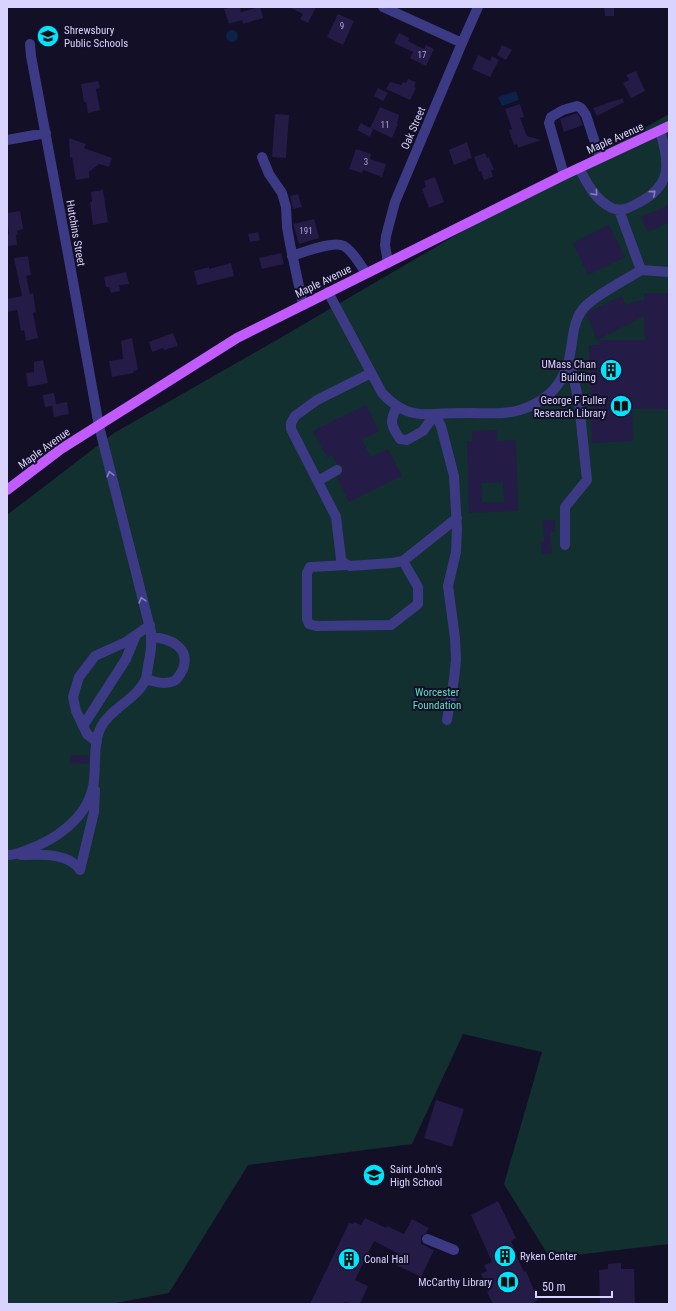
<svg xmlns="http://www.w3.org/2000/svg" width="676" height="1311" font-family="'Roboto Condensed',sans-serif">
<rect width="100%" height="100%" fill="#130f26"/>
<path fill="#12302f" d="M669,114V1244L550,1258L504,1184L542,1052L463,1034L412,1144L248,1165L169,1293L110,1304H7V515L114,433L275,341L463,231Z"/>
<path fill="#0c2248" d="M226 36a6 6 0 1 1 12 0a6 6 0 1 1-12 0Z
M516,91L519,100L502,106L498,97Z"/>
<path fill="#241b47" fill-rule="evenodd" d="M232,7H240L241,12L260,7L263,18L243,24L242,20L229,24L224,9Z
M289,7H316L308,23L300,19L303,14Z
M604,7H614V16H605Z
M338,14L354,21L343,45L327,37Z
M399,33L409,38L408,41L424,49L426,45L434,49L426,66L410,58L413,52L394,43Z
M502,45L512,50L506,60L497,55Z
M478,55L490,61L492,56L499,60L490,77L472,69Z
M636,71L645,91L631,98L623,83L629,80L626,75Z
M408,79L416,82L414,87L416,88L410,100L386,89L390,82L401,85L403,82L406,83Z
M98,81L100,88L96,89L100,110L88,113L86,102H84L81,84Z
M378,88L388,93L383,101L374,96Z
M623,98L624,102L597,116L593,108Z
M520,104L524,117L520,118L527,136L541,140L518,148L517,144L514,145L509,130L512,129L505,109Z
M380,107L399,115L397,124H398L392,138L371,128L373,130L370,137L357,130L361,123L370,128Z
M577,113L580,118L583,125L564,132L560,119Z
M275,114L289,115L286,158L272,157Z
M69,138L86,144L84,148L112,158L109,167L99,164L89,172V178L76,180L72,157L70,158Z
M467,142L472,158L454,165L449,150Z
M356,149L371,154L370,159L386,164L382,177L363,170L362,173L349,169Z
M485,153L487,158L489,157L494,170H491L493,177L484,180L481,171L479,172L474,157Z
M435,177L444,202L429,208L422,189L426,187L424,181Z
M103,190L108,222L93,225L90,202H92L91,192Z
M298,194L302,207L293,209L290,196Z
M669,205V222L648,232L641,217Z
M20,211L23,229L17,231L18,234L16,235L17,245L7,246V235L9,234L7,213Z
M314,219L319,238L299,244L293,224Z
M609,225L625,257L588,275L573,243Z
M258,232L260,240L250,242L248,234Z
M281,253L284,264L262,269L259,258Z
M28,256L31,275L26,276L30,294L33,293L36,312L33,313L38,338L26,341L24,330L21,331L17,310L7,312V299L22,296L14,258Z
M231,263L234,276L197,285L194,271L209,267V269Z
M126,272L129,284L119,285L120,291L111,293L109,287H106L104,277Z
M644,293H668L669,409H632L633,441L592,443L589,345H600L598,340H645L644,316L597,340L587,315L590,311L622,296L626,305L634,302L644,300Z
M173,333L178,346L164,350L163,348L152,352L149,342Z
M132,338L138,370L133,371L134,373L112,377L109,361L123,359L121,341Z
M43,360L48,383L28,387L26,373L34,372V362Z
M54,393L56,404L67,402L69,414L54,417L52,406L45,407L43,395Z
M366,405L379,431L362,440L371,457L388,449L402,476L349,502L337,478L342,474L343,467L341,465L337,464L332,455L327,457L313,431Z
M497,430V441L516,440L518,511L469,513L467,441H472V431ZM503,482L504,502H482L481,483Z
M543,520H555V532H550L552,553L542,554L541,542H544Z
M71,755L89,756L88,764L70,763Z
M436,1100L464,1109L452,1147L424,1138Z
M498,1201L516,1238L511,1241L515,1251H514L524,1272L526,1271L538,1300L531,1304H493L487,1292L489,1291L481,1274L487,1271L484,1265L492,1262L471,1215Z
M365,1218L386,1228L387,1226L404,1234L412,1219L429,1228L426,1233L421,1236V1244L434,1250L421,1277L394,1264L399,1254L374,1241L355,1280L368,1286L360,1304L344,1302L343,1304H310L349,1223L353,1224L354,1222L361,1225Z
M621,1263V1269H634L635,1304H600L599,1270L608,1269V1264Z"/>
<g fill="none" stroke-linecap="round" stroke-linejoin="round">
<path stroke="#3d3a85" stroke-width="10" d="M383,7L462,43
M30,44L31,56L70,265L99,426L151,632V649L146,679C155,682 165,685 174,681C178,679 181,673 183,669C191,647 169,638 151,637
M7,140L46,133
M262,157L269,174L282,193L286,207L287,227L290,244L303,305
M579,168C587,183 595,200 612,208C621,212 629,208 638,203C672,186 670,164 660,131
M564,175L549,123L551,117L563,110L577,106L581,108L586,115L600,158
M292,256C305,252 333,240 344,246C354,252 360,265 366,273
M388,263L385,245L386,236L395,202L462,43L478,7
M641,270L669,272
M328,292L382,393C398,410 412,416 435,414L441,426L454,476L457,529L456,552L448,586L455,638L456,660L454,679L447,720
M371,373L317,400L295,416L291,423V429L336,517L341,559L345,564L350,566L392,563L403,561L457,518
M397,407C389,421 391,426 400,439L407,440L423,431L435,414C448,413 460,413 472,413C488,413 504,415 520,410C550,401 567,380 571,349C573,335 574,320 583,309C593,296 626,280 641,270L619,210
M318,481L337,470
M565,545V507L587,480L579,403L570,361
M348,565L310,567L307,573V619L309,624L316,626L391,625L418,604V587L403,561
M83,726L126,659L136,635
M97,742L87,734L76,711L73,697L79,677L95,656L126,642L150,625
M7,855C16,855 19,853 27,850C55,840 86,819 93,787C97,768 92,745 101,727C112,707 136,700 146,679
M21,855C39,855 69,852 80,870
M80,870L94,812L95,790
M427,1239L454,1250"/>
<path stroke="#c25bff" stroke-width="10" d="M7,490L61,449L237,338L564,175L669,126"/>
</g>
<defs><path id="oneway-chevron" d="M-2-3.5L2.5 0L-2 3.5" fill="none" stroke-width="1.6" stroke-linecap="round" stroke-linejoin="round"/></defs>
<g stroke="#837fbc">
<use href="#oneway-chevron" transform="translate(595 193) rotate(49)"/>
<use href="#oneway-chevron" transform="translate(653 193) rotate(-41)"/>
<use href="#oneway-chevron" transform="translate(110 474) rotate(-104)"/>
<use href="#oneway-chevron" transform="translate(142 600) rotate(-106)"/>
</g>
<defs>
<g id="school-disc" transform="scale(1.15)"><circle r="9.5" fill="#00e5ff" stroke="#130f26"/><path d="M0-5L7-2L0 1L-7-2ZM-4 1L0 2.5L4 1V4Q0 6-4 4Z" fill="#111"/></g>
<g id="building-disc" transform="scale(1.15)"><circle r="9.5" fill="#00e5ff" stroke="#130f26"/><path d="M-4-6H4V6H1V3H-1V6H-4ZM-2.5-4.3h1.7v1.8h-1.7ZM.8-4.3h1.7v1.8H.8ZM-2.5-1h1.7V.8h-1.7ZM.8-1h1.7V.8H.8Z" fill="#111"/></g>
<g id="library-disc" transform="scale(1.15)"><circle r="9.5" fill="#00e5ff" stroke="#130f26"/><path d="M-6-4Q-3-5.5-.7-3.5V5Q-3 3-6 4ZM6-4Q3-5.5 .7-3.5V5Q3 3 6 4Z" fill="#111"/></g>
</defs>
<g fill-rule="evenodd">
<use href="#school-disc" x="48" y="36"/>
<use href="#building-disc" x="611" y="370"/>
<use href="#library-disc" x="621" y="406"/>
<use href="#school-disc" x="374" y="1175"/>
<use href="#building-disc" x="505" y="1256"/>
<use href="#building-disc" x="349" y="1259"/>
<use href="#library-disc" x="508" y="1282"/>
</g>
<g text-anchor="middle" stroke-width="4" stroke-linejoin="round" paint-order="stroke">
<g font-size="9" fill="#aca6d1">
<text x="342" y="29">9</text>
<text x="422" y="58">17</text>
<text x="385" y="128">11</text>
<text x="366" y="165">3</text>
<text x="306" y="234">191</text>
</g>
<g font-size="11" fill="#d9d4ff" stroke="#130f26" text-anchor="start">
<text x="64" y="34">Shrewsbury<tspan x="64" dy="13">Public Schools</tspan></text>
<text x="596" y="368" text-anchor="end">UMass Chan<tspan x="596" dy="13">Building</tspan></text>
<text x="606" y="404" text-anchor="end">George F Fuller<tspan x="606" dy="13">Research Library</tspan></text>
<text x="390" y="1173">Saint John's<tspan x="390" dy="13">High School</tspan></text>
<text x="520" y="1260">Ryken Center</text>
<text x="364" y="1263">Conal Hall</text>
<text x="492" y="1286" text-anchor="end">McCarthy Library</text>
</g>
<g font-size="11" fill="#d9d4ff" stroke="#130f26">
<text transform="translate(413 128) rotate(-67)" y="4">Oak Street</text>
<text transform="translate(615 138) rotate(-24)" y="4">Maple Avenue</text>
<text transform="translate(76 233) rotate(80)" y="4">Hutchins Street</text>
<text transform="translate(323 281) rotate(-26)" y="4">Maple Avenue</text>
<text transform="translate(44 448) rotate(-36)" y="4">Maple Avenue</text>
</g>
<g font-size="11" fill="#5fe0c0" stroke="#130f26">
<text x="437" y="696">Worcester<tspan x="437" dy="13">Foundation</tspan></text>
</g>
</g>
<rect width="676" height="1311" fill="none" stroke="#d9d4ff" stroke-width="16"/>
<path d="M536 1291v6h76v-6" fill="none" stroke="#d9d4ff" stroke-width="2"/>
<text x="542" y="1291" font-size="12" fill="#d9d4ff" stroke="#130f26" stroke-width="3" paint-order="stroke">50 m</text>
</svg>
